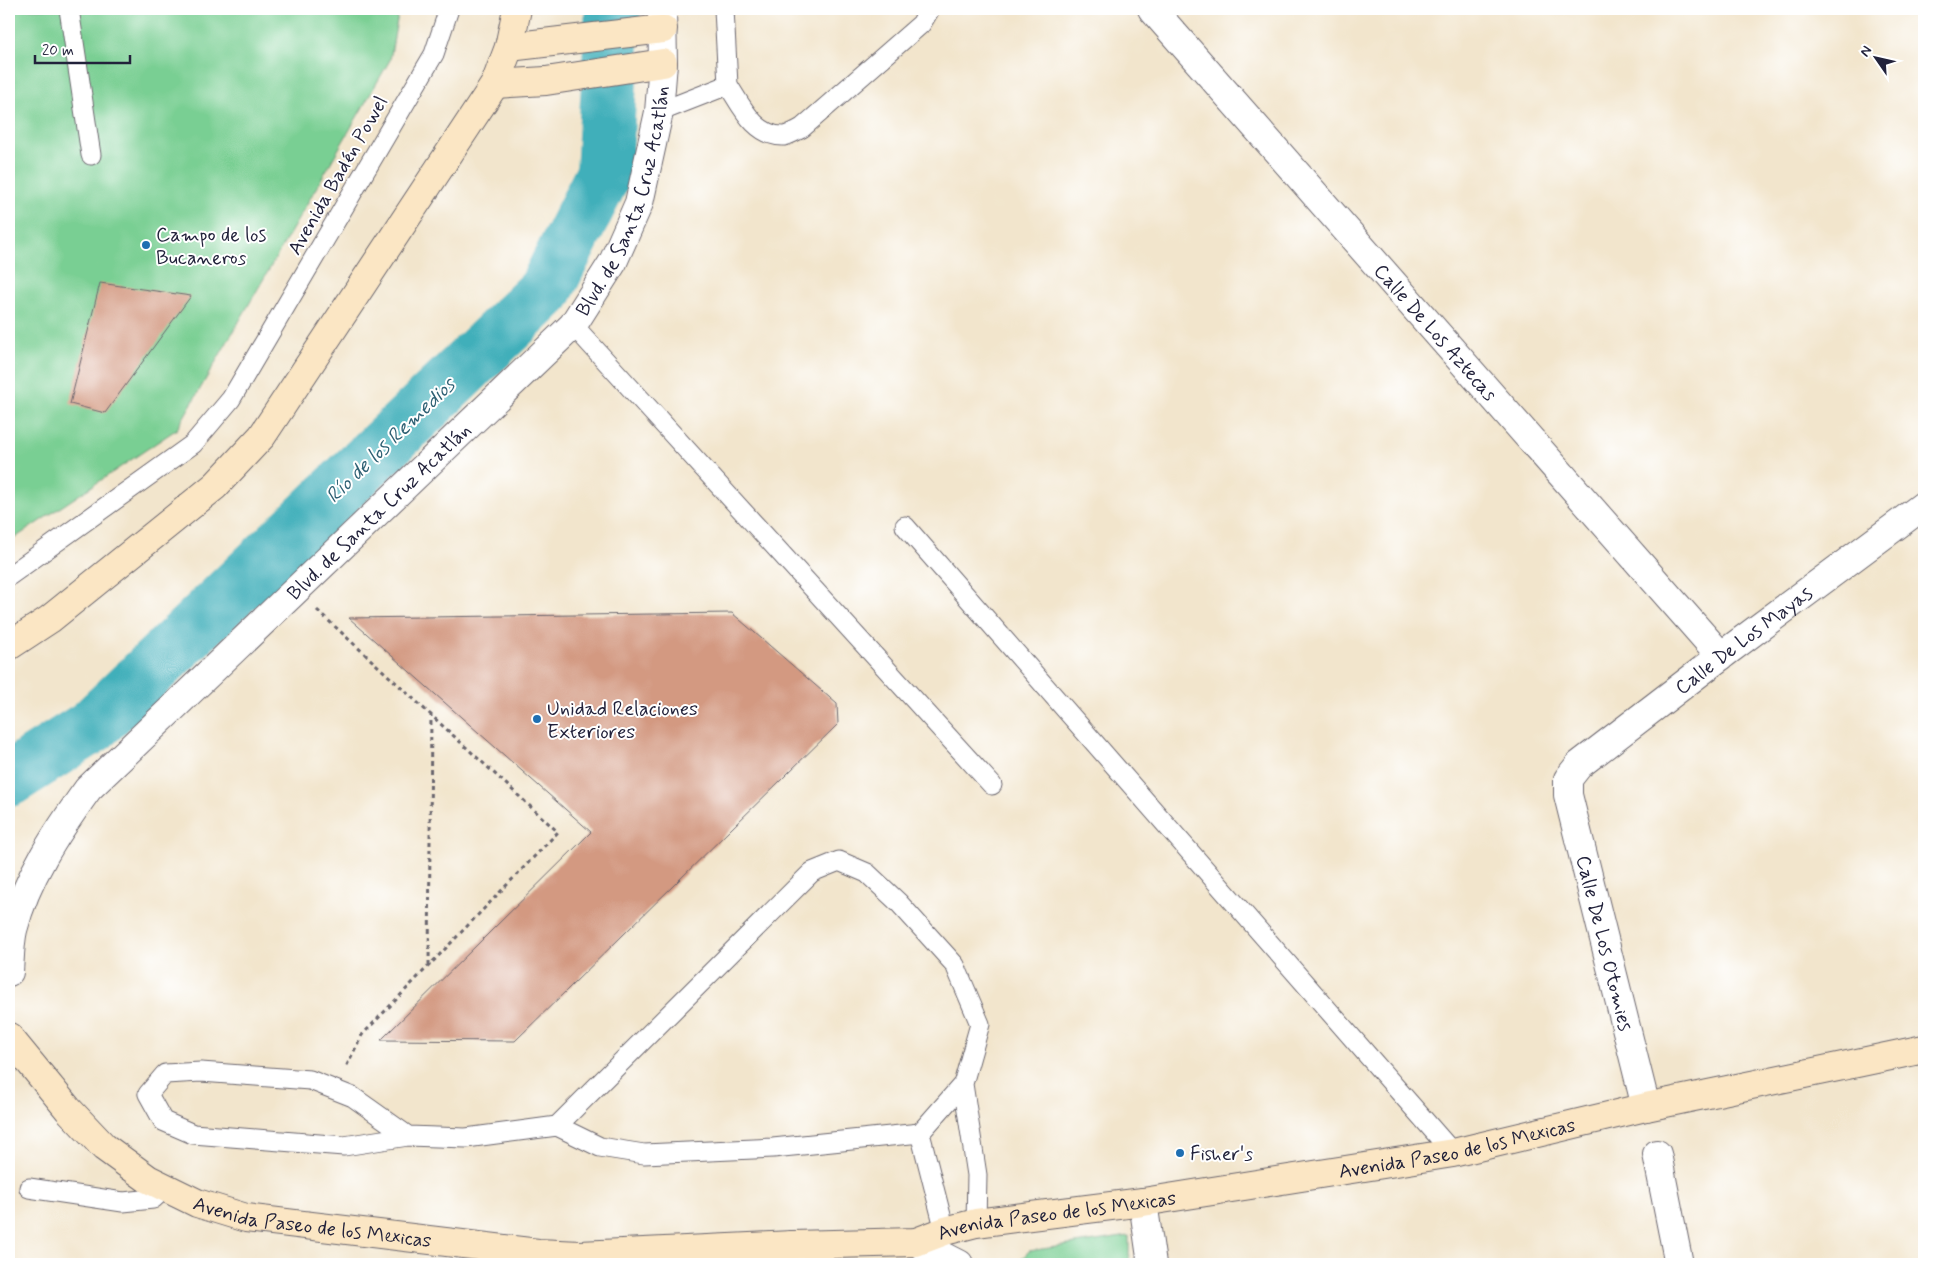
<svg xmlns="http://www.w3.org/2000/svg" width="1933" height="1273" font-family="Mynerve,sans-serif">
<rect width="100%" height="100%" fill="#fff"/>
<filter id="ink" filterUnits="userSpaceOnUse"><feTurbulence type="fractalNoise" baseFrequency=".02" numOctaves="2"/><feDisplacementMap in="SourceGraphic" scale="10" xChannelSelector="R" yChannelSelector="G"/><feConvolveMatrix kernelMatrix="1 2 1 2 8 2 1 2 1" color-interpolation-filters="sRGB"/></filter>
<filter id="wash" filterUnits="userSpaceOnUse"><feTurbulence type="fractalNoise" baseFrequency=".0096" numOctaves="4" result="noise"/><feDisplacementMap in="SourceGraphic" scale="20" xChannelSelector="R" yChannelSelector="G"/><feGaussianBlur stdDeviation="1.12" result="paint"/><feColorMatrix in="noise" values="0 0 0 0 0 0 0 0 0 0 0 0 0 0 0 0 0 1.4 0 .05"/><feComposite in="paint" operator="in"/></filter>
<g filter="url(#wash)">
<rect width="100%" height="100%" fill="#f2e5cc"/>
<path fill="#79cf93" stroke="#4e7867" d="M9,9H399L390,60L177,429L9,542Z
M1129,1236V1264H1026L1018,1262L1029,1251Z"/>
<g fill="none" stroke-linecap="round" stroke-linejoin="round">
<path stroke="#3fafba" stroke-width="56" d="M9,779L92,726L545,291L604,173L613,9"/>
</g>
<g id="blocks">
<path fill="#d39981" d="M100,283L191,296L105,413L70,404Z
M732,613L837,704L838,724L515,1041L381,1040L591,832L349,618Z"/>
</g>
</g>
<g filter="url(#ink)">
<use href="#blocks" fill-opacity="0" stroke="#6b666e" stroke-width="1"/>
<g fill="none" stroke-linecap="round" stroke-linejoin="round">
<g stroke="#6b666e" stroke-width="21">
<path id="service" d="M69,9L91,155
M724,9L728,85
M659,112L728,85C741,105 755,137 784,136C789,135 796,131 802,128L921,24L930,9
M573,325L992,785
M905,526L1453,1153
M9,576L193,444L231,399L434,54L449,9
M963,1084L977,1175L976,1223
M920,1133L945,1231
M408,1136L353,1097L310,1080L201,1072L165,1074L148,1094L163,1121L193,1134L344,1146L408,1136L466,1138L557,1126L600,1147L644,1154L773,1148L920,1133L963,1084L980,1024L955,965L899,903L867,873L839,861L812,872L557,1126
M29,1188L123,1202L153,1199L165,1188"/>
</g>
<g stroke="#6b666e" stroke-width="30">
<g id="minor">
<path id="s1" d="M1152,9L1721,656"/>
<path id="s2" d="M9,972C10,958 10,943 13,930C26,878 57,832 88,789L573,325L613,262L639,203L659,112L663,63L662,9"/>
<path id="s3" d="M1646,1107L1568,795V779L1579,765L1721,656L1924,505"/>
<path d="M1657,1154L1679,1264"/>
<path d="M1143,1202L1152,1264"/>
<path d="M916,1242L959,1264"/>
<path d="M790,1264L792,1245"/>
</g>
</g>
<g stroke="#6b666e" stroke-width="30">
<g id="secondary">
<path d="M509,47L663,29"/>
<path d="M495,84L546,81L663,63"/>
<path d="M9,646L50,619L215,486L262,436L495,84L509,47L517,9"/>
<path id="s4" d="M9,1037L68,1109L104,1147L148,1179L197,1203L246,1218L538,1253L580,1255L792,1245L916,1242L945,1231L976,1223L1143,1202L1453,1153L1646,1107L1924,1049"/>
</g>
</g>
<path stroke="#6b666e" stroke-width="3" stroke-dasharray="4 4" stroke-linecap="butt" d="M317,610L558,832L362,1035L346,1067
M429,965L431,714"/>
<use href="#service" stroke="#fff" stroke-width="19"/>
<use href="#minor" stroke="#fff" stroke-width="28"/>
<use href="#secondary" stroke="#fbe6c4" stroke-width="28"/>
</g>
</g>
<g fill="#1f6fb2" stroke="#fff" stroke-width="2">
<circle cx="146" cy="245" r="5"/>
<circle cx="537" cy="719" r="5"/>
<circle cx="1180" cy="1153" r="5"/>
</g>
<g text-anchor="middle" stroke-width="4" stroke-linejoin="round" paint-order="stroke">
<g font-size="20" fill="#22223b" stroke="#fff">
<text transform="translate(337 175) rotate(-60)" y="7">Avenida Badén Powel</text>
<text dy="7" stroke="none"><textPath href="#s2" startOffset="1010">Blvd. de Santa Cruz Acatlán</textPath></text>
<text dy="7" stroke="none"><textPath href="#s1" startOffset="430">Calle De Los Aztecas</textPath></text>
<text dy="7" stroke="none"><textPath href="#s2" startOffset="605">Blvd. de Santa Cruz Acatlán</textPath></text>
<text dy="7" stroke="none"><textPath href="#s3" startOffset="562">Calle De Los Mayas</textPath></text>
<text transform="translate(1605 943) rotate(76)" y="7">Calle De Los Otomies</text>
<text dy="7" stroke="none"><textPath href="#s4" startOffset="1528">Avenida Paseo de los Mexicas</textPath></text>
<text dy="7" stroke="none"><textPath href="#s4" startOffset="1122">Avenida Paseo de los Mexicas</textPath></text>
<text dy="7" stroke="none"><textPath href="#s4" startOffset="372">Avenida Paseo de los Mexicas</textPath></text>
</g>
<g font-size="20" fill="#22223b" stroke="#fff" text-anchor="start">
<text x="156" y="241">Campo de los<tspan x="156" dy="23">Bucaneros</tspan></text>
<text x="547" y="715">Unidad Relaciones<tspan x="547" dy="23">Exteriores</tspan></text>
<text x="1190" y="1160">Fisher's</text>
</g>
<g font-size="21" font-style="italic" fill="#2f6174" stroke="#fff">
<text transform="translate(390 440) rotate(-44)" y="7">Río de los Remedios</text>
</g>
</g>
<rect width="1933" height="1273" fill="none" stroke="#fff" stroke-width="30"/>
<g transform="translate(1876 58) rotate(304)" stroke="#ffffff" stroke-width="4" paint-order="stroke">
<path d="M0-4L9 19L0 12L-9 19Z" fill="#22223b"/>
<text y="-8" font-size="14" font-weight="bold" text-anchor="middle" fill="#22223b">N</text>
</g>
<path d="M35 55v8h95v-8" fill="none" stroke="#22223b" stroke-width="2.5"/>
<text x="42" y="55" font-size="15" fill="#22223b" stroke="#ffffff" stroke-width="4" paint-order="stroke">20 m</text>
</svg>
